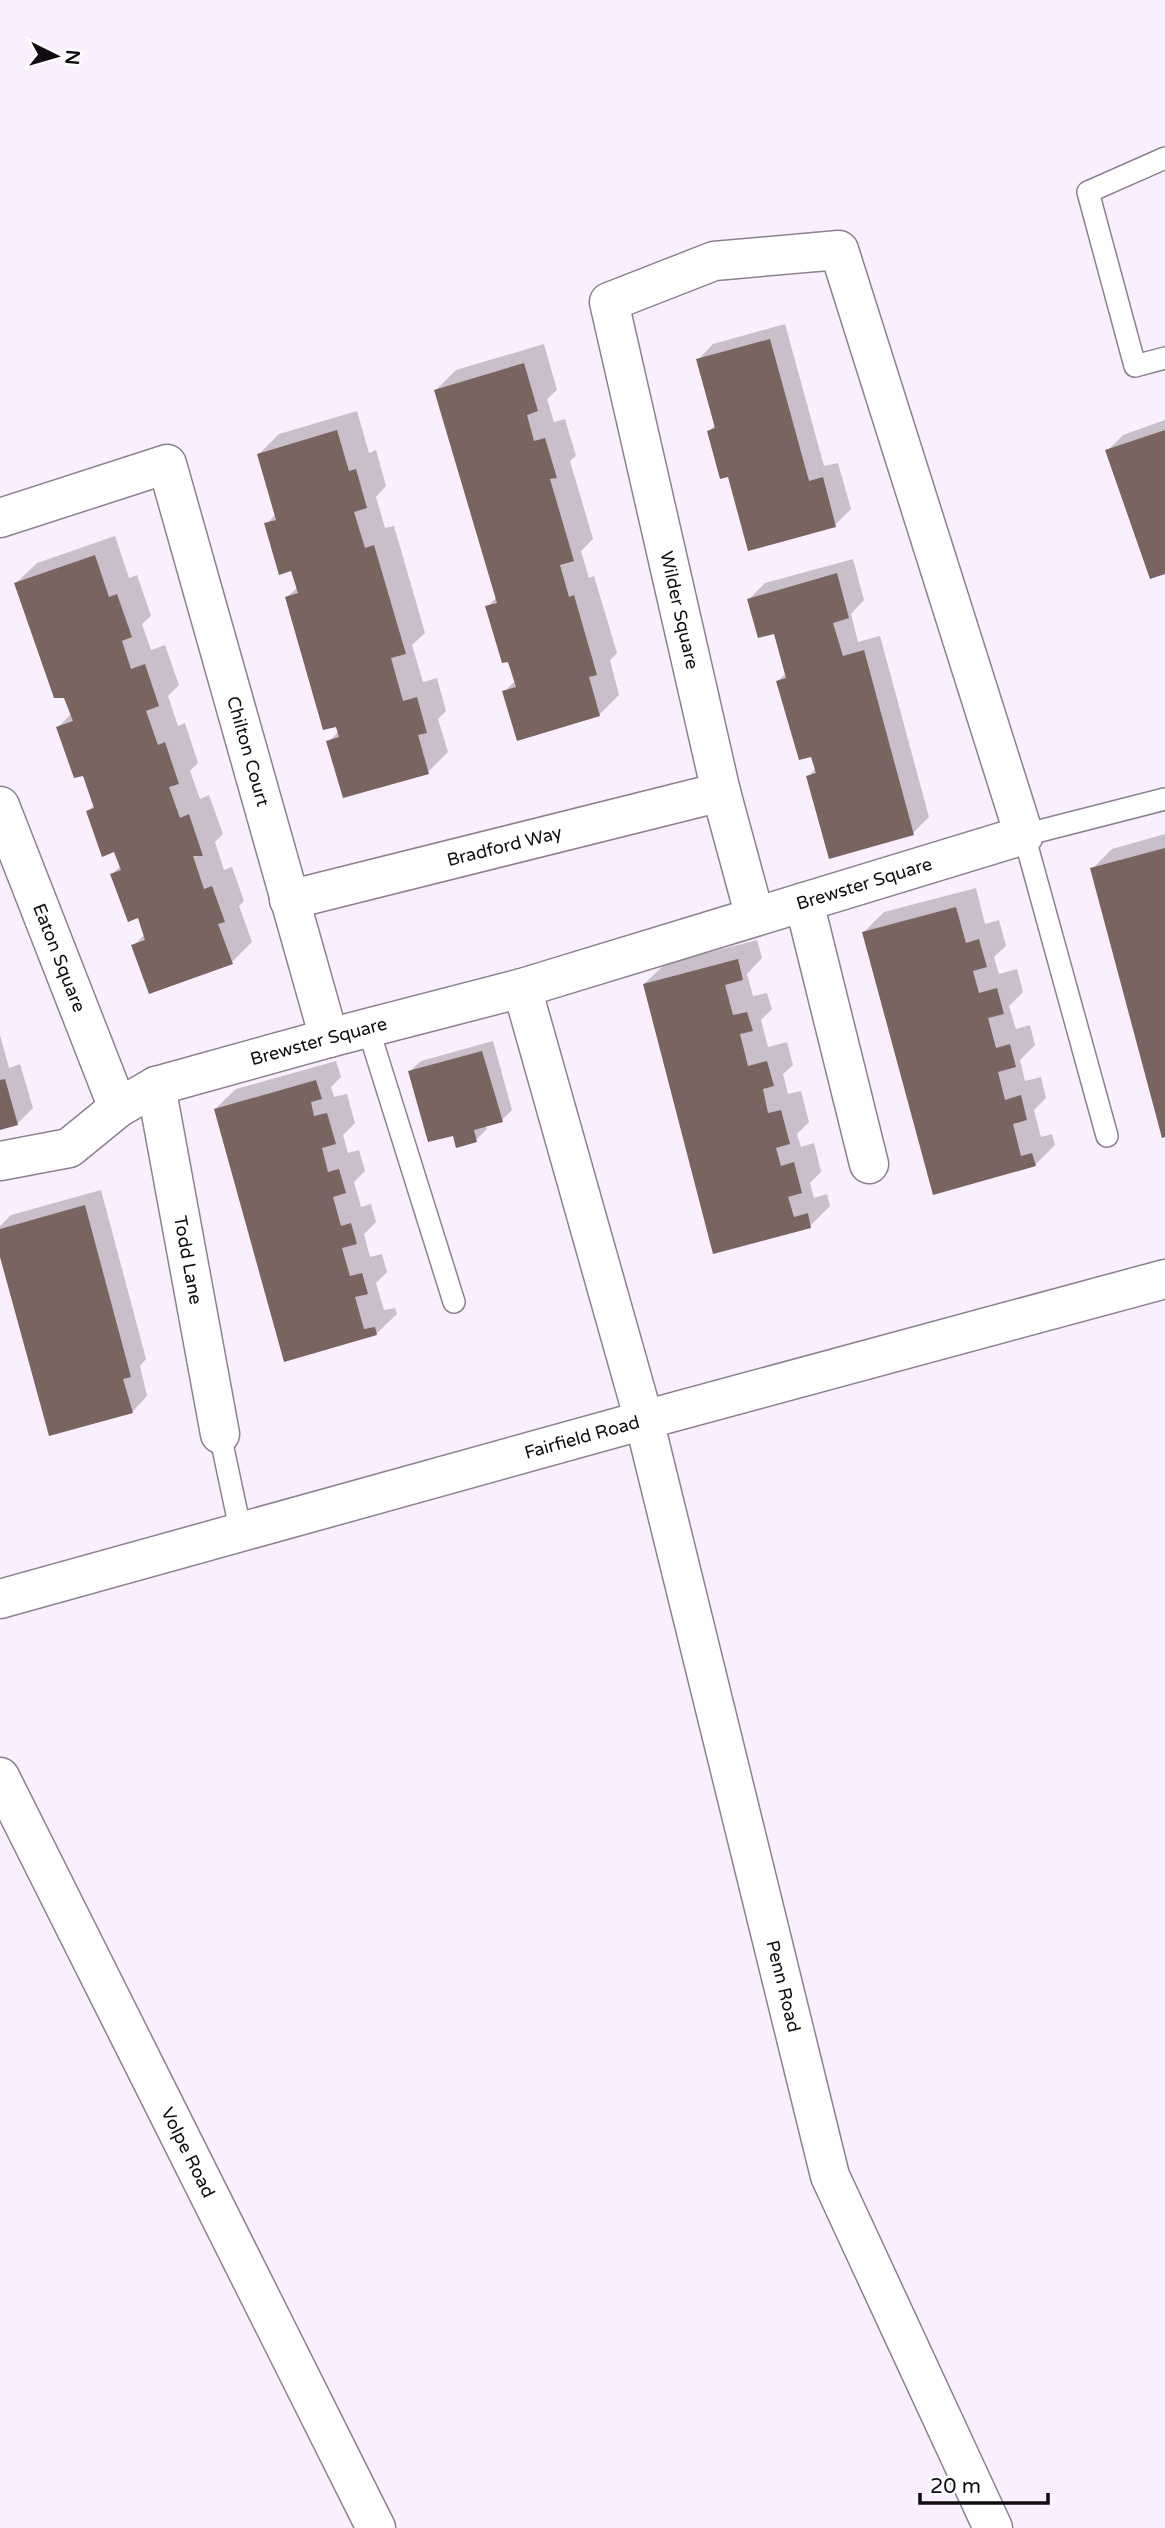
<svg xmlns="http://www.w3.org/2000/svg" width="1165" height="2528" font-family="'Varela Round',sans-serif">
<rect width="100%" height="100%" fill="#faeffe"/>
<path fill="#0003" d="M785,324L824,466L838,463L851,509L835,525L730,475L709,431L715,425L698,360L713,344Z
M544,344L557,390L547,399L554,422L565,419L576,456L570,461L593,539L581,551L589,578L594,576L617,653L610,660L619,695L599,715L504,692L515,681L487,607L497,597L436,390L456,370Z
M357,411L369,453L376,450L386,486L376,497L385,528L394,526L425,633L412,645L423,682L437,678L446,711L438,719L448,752L428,772L328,742L339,731L287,597L298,587L292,569L266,524L276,514L259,454L279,434Z
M1165,420V572L1107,451L1123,435Z
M115,536L129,578L137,575L151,616L142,624L151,650L165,645L179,685L168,696L178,726L185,723L198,763L190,771L200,799L209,795L223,834L215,842L224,870L232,867L244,901L239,906L252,942L232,962L133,946L145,934L139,916L112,874L121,866L116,850L88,811L95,804L84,774L58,727L72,713L16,583L37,563Z
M853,559L864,600L851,614L858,642L880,636L929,817L913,833L808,777L816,768L778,681L786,673L775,632L749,599L765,583Z
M1165,834V1135L1092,869L1112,849Z
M976,888L985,924L999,920L1006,946L994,957L999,974L1017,969L1023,992L1009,1006L1016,1029L1030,1025L1035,1045L1020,1060L1025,1081L1041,1077L1046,1098L1034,1110L1041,1137L1052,1134L1055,1145L1035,1165L934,1193L864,932L884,912Z
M757,940L762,958L747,974L753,996L767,993L772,1009L761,1020L768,1047L787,1042L793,1065L783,1074L788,1094L801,1091L809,1122L797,1134L801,1147L814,1143L821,1172L810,1183L814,1198L827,1194L830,1206L810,1226L714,1252L644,984L665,964Z
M0,1035L9,1068L20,1064L33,1108L17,1124L0,1128Z
M493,1041L512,1110L502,1120L486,1125L487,1129L476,1140L410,1071L421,1061Z
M336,1061L341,1077L331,1087L334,1097L347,1094L355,1123L343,1135L348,1153L359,1150L365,1171L354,1182L361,1207L371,1204L376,1222L364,1234L370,1257L382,1254L387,1272L376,1283L384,1310L395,1308L397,1314L376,1334L285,1360L215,1109L236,1089Z
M101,1190L146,1359L140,1366L147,1396L132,1412L0,1250V1226L11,1215Z"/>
<path fill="#796460" d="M770,339L809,481L823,477L836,527L748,551L728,477L720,479L707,431L715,428L696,359Z
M524,363L538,411L527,415L534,441L545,438L557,478L550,479L574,561L560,565L569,597L574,595L597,675L589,677L600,716L517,741L502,691L516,687L508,662L502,663L485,606L497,603L434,390Z
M337,430L349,471L356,469L367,508L354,512L365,548L374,545L406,654L391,658L403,701L417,697L427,733L418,735L429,774L343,798L326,741L339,737L336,727L323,730L285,597L298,593L291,571L279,575L264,523L276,520L257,454Z
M1165,430V574L1150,579L1105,450Z
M95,555L109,597L117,594L132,637L122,641L131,669L145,664L159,706L146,711L158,745L165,742L179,784L169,787L180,818L189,814L203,856H193L204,889L212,886L225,922L218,924L233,964L149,994L131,945L145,940L138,918L128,922L110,874L121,870L114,852L102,857L86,811L94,808L83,776L74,778L56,727L73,721L64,698H54L14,583Z
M837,573L849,618L833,623L843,656L864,650L914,835L829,859L806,776L816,773L811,757L799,760L776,681L786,678L774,634L758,638L747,599Z
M1165,848V1137L1162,1138L1090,868Z
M956,907L966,943L979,939L987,967L973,971L979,993L997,988L1004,1014L988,1018L996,1048L1010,1044L1016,1067L998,1072L1005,1100L1021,1095L1027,1120L1013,1124L1021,1156L1032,1153L1036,1166L933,1195L862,932Z
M738,959L743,980L725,985L733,1015L747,1012L753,1031L740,1034L748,1066L767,1061L774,1086L763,1089L768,1113L781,1110L790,1144L776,1148L781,1166L794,1162L802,1193L788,1197L794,1217L808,1213L811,1228L713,1254L643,984Z
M482,1051L503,1122L474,1130L477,1142L456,1148L453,1136L428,1142L408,1071Z
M5,1079L18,1125L0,1130V1080Z
M316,1080L322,1099L311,1102L314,1116L327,1113L336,1144L322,1148L328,1172L339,1169L346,1193L333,1197L341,1226L351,1223L357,1244L342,1248L350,1276L362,1273L368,1294L355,1297L364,1329L375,1327L377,1335L284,1362L214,1109Z
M85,1205L131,1377L123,1379L133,1413L49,1436L0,1257V1229Z"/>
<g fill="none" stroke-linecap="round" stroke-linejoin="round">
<g stroke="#8d8191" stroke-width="24">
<path id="service" d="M1165,158L1088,192L1135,366L1165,358
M368,1028L454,1302
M1107,1136L1024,835L1165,799
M220,1434L241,1533"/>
</g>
<g stroke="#8d8191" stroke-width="41">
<g id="minor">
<path id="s1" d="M0,518L167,464L329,1038"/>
<path id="s2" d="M0,806L118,1108"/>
<path id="s3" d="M289,900L721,792"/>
<path d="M804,902L869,1164"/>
<path id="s4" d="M522,988L644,1420L830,2176L993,2528"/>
<path id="s5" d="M156,1086L220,1434"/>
<path id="s6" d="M0,1161L69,1148L118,1108L156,1086L329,1038L522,988L1024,835L839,250L714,261L609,302L721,792L755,917"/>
<path id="s7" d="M0,1777L376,2528"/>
</g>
</g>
<g stroke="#8d8191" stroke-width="41">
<g id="secondary">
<path id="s8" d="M0,1599L644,1420L1165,1279"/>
</g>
</g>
<use href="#service" stroke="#fff" stroke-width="21"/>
<use href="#minor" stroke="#fff" stroke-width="38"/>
<use href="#secondary" stroke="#fff" stroke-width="38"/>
</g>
<g text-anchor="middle" stroke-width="7" stroke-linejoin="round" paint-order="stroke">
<g font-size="18" fill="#100c12" stroke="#fff">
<text dy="6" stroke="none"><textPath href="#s6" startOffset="2249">Wilder Square</textPath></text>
<text dy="6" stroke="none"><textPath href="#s1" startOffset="474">Chilton Court</textPath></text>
<text dy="6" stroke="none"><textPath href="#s3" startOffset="222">Bradford Way</textPath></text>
<text dy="6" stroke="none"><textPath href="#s6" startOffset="914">Brewster Square</textPath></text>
<text dy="6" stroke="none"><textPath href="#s2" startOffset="163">Eaton Square</textPath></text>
<text dy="6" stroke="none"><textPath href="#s6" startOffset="346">Brewster Square</textPath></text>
<text dy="6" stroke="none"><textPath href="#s5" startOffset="177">Todd Lane</textPath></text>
<text dy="6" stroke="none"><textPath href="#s8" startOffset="604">Fairfield Road</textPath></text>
<text dy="6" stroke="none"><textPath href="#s4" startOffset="1032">Penn Road</textPath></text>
<text dy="6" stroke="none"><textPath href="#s7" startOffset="420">Volpe Road</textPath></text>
</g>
</g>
<g transform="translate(56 56) rotate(95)" stroke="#ffffff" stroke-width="5" paint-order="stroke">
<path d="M0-5L12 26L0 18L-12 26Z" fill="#100c12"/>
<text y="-10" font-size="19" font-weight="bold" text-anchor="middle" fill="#100c12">N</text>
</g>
<path d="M920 2493v10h128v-10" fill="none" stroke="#100c12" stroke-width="3.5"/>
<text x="930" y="2493" font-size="21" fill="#100c12" stroke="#ffffff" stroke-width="5" paint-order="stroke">20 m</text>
</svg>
